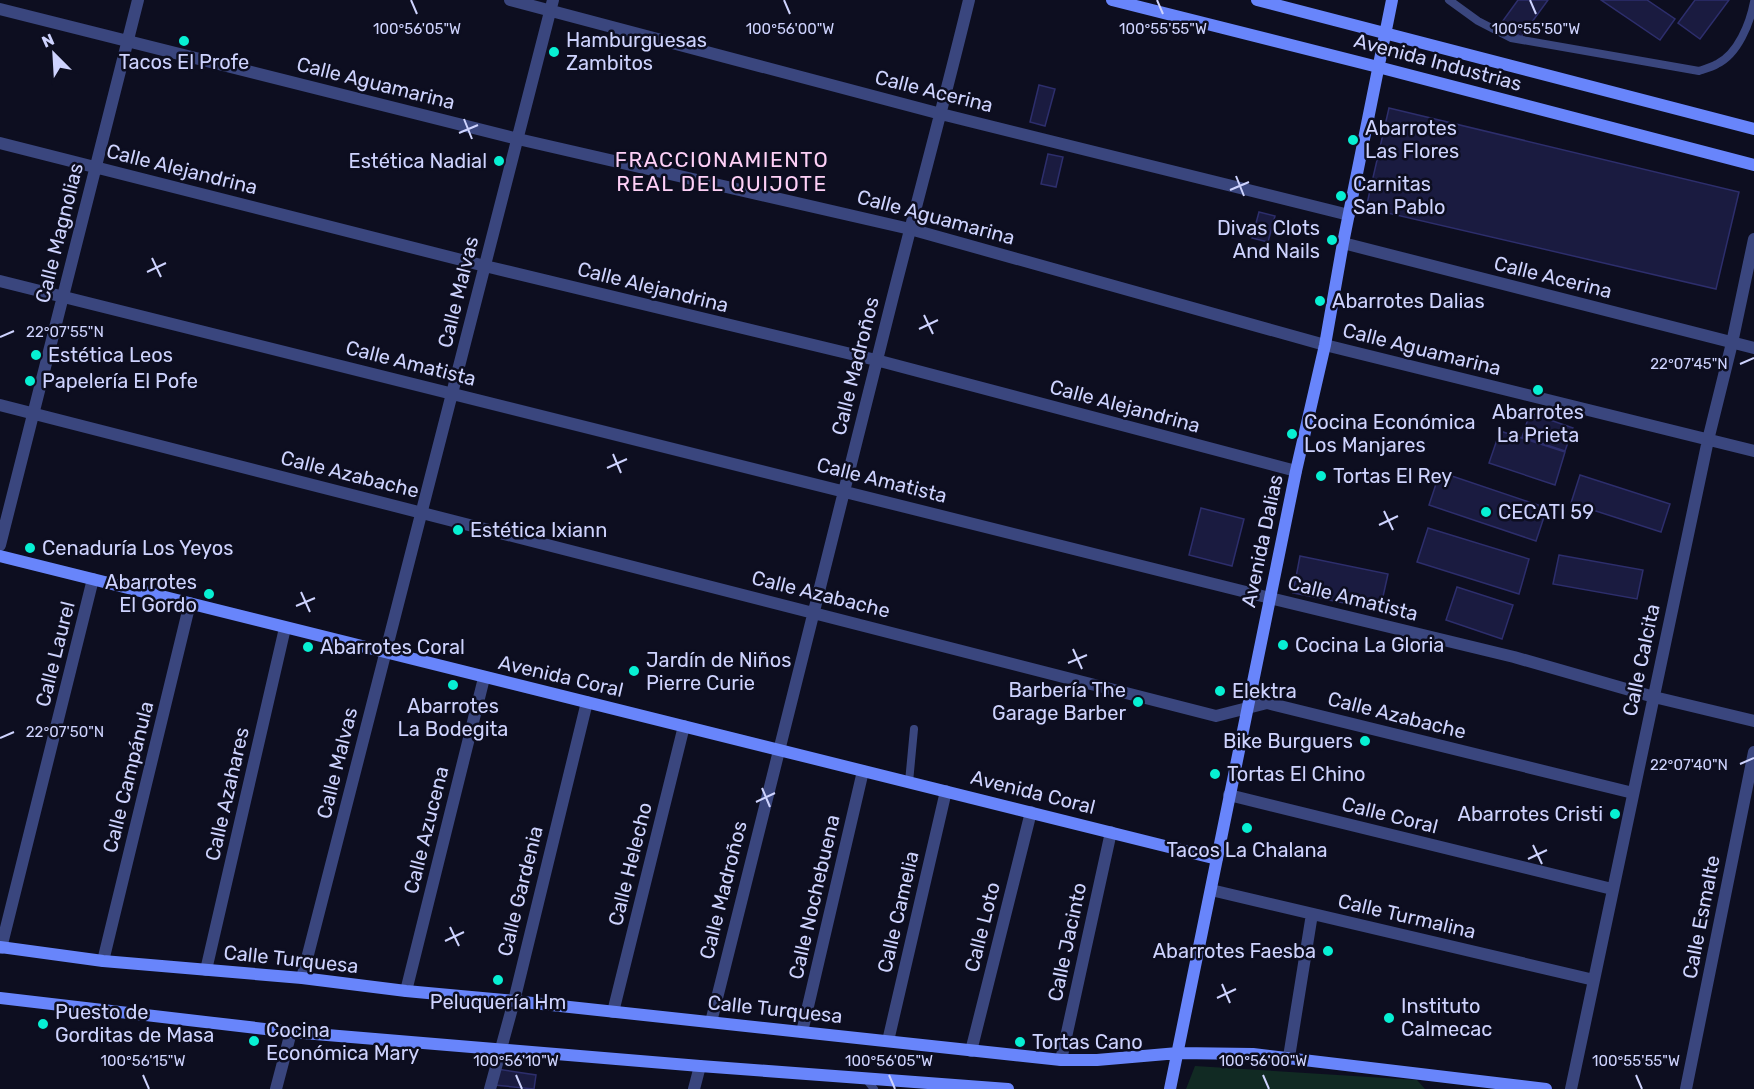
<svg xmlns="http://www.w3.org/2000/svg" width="1754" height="1089" font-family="Rubik,sans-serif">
<rect width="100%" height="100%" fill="#0d0e20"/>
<path fill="#112a23" d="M1195,1066L1417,1080L1425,1089H1186Z"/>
<path fill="#1a1b40" stroke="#2d2e6c" stroke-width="1.5" d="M1518,0H1548L1521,37L1502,22Z
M1601,0H1647L1675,19L1660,40Z
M1695,0H1729L1700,39L1678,23Z
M1039,85L1055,89L1045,126L1030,122Z
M1389,108L1739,192L1716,289L1366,208Z
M1048,154L1063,157L1056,187L1041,184Z
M1259,212L1275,216L1268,242L1252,238Z
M1530,413L1573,428L1565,451L1522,437Z
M1500,431L1565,452L1555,485L1489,463Z
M1440,472L1547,508L1536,541L1429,505Z
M1580,475L1670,504L1661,532L1571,503Z
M1201,508L1244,519L1232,566L1189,555Z
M1428,528L1529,559L1519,594L1417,562Z
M1559,555L1643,570L1637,599L1553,584Z
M1300,556L1388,574L1380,610L1293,593Z
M1457,587L1513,605L1502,639L1446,620Z
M497,1069L536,1075L534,1089L494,1085Z"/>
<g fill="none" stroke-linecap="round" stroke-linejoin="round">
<path stroke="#3a467e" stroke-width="8" d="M1449,0L1478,21L1511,38L1699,71C1705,69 1712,67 1717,64C1738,54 1750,23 1754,2
M909,782L914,729
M866,1079L874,1089"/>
<path stroke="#3a467e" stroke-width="12" d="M510,0L941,114L1349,215
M0,9L518,139L910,229L1325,345L1754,451
M0,143L485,266L876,360L1296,471
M1343,243L1754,348
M0,281L1270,598L1514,657L1654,697L1754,721
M0,405L1216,716L1267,703L1633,793
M0,545L138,0
M1229,795L1612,889
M1211,890L1594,980
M1,948L93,579
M103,961L190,603
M206,970L285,628
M302,978L553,0
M406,991L484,678
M613,1012L684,726
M711,1022C769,784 829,546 890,308C916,205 944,103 969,0
M802,1032L863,771
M888,1041L946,791
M971,1051L1031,812
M1289,1057L1312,914
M1061,1060L1111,832
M276,1089L291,1032
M490,1089L514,1001L587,702
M694,1089L700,1066
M1571,1089L1708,440L1732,343L1754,239
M1686,1089L1754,752"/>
<path stroke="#6885fb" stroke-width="12" d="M1112,0L1378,67L1754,165
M1257,0L1754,129
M0,556L1217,859
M0,947L103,961L302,978L406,991L514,1001L1061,1060H1097L1178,1053L1253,1054L1546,1089
M0,998L291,1032L700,1066L1008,1089
M1170,1089L1296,471L1325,345L1343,243L1392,0"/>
</g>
<path fill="none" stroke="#ced3fe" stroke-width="2" d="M411,0L417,14M784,0L790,14M1157,0L1163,14M1530,0L1536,14M464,119L472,139M459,133L478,125M1236,176L1244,196M1230,190L1249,182M152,258L161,277M147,272L166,263M924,315L933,334M919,329L938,320M0,337L14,331M1740,364L1754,358M613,454L621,473M607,468L627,459M1384,511L1393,530M1379,525L1398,516M301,592L310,612M296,606L315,598M1073,649L1082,669M1068,663L1087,655M0,738L14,732M1740,764L1754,758M762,788L770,807M756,802L775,793M1533,845L1542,864M1528,859L1547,850M450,927L459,946M445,941L464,932M1222,984L1230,1003M1217,998L1236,989M143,1075L149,1089M516,1075L522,1089M889,1075L895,1089M1263,1075L1269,1089M1636,1075L1642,1089"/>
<g fill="#07f0d3" stroke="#0d0e20" stroke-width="2">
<circle cx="184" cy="41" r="6"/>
<circle cx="554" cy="52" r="6"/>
<circle cx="1353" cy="140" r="6"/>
<circle cx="499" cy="161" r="6"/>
<circle cx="1341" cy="196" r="6"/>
<circle cx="1332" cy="240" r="6"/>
<circle cx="1320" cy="301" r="6"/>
<circle cx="36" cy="355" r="6"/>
<circle cx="30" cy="381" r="6"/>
<circle cx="1538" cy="390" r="6"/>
<circle cx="1292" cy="434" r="6"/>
<circle cx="1321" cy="476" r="6"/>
<circle cx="1486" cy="512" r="6"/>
<circle cx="458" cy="530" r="6"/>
<circle cx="30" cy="548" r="6"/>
<circle cx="209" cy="594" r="6"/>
<circle cx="1283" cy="645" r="6"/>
<circle cx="308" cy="647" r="6"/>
<circle cx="634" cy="671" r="6"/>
<circle cx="453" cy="685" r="6"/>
<circle cx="1220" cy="691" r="6"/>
<circle cx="1138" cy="702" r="6"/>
<circle cx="1365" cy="741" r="6"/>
<circle cx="1215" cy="774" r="6"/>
<circle cx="1615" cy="814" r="6"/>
<circle cx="1247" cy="828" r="6"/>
<circle cx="1328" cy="951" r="6"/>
<circle cx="498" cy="980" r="6"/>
<circle cx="1389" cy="1018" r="6"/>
<circle cx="43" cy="1024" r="6"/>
<circle cx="254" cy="1041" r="6"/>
<circle cx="1020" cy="1042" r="6"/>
</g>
<g text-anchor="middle" stroke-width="5" stroke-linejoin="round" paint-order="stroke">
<g font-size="20" fill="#ced3fe" stroke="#0d0e20" text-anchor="start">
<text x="566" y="47">Hamburguesas<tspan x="566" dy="23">Zambitos</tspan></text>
<text x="184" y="69" text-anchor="middle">Tacos El Profe</text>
<text x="1365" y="135">Abarrotes<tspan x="1365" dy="23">Las Flores</tspan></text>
<text x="487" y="168" text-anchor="end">Estética Nadial</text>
<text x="1353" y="191">Carnitas<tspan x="1353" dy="23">San Pablo</tspan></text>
<text x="1320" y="235" text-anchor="end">Divas Clots<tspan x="1320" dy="23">And Nails</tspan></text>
<text x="1332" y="308">Abarrotes Dalias</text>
<text x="48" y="362">Estética Leos</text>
<text x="42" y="388">Papelería El Pofe</text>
<text x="1538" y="419" text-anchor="middle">Abarrotes<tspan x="1538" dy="23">La Prieta</tspan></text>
<text x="1304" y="429">Cocina Económica<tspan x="1304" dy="23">Los Manjares</tspan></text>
<text x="1333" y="483">Tortas El Rey</text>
<text x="1498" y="519">CECATI 59</text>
<text x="470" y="537">Estética Ixiann</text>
<text x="42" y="555">Cenaduría Los Yeyos</text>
<text x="197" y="589" text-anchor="end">Abarrotes<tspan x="197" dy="23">El Gordo</tspan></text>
<text x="1295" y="652">Cocina La Gloria</text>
<text x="320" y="654">Abarrotes Coral</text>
<text x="646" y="667">Jardín de Niños<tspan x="646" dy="23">Pierre Curie</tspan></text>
<text x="1126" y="697" text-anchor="end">Barbería The<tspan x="1126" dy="23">Garage Barber</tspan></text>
<text x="1232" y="698">Elektra</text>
<text x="453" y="713" text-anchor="middle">Abarrotes<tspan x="453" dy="23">La Bodegita</tspan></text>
<text x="1353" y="748" text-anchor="end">Bike Burguers</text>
<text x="1227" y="781">Tortas El Chino</text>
<text x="1603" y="821" text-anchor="end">Abarrotes Cristi</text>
<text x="1247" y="857" text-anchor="middle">Tacos La Chalana</text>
<text x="1316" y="958" text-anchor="end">Abarrotes Faesba</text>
<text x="498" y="1009" text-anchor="middle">Peluquería Hm</text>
<text x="1401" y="1013">Instituto<tspan x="1401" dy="23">Calmecac</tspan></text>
<text x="55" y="1019">Puesto de<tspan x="55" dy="23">Gorditas de Masa</tspan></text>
<text x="266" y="1037">Cocina<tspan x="266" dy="23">Económica Mary</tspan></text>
<text x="1032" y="1049">Tortas Cano</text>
</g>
<g font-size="20" fill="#ced3fe" stroke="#0d0e20">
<text transform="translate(1438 62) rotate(15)" y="7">Avenida Industrias</text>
<text transform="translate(376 83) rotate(14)" y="7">Calle Aguamarina</text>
<text transform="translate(934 91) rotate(14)" y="7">Calle Acerina</text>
<text transform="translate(182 169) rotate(14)" y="7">Calle Alejandrina</text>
<text transform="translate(936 217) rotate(15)" y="7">Calle Aguamarina</text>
<text transform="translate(59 233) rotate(-76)" y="7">Calle Magnolias</text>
<text transform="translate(1553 277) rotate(14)" y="7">Calle Acerina</text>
<text transform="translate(653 287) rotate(14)" y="7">Calle Alejandrina</text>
<text transform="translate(458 292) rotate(-76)" y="7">Calle Malvas</text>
<text transform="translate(1422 349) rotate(14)" y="7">Calle Aguamarina</text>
<text transform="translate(411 363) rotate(14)" y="7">Calle Amatista</text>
<text transform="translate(855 366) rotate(-76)" y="7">Calle Madroños</text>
<text transform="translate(1125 406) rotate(15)" y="7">Calle Alejandrina</text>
<text transform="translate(350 474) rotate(14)" y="7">Calle Azabache</text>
<text transform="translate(882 480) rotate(14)" y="7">Calle Amatista</text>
<text transform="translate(1262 541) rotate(-78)" y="7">Avenida Dalias</text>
<text transform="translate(821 594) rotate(14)" y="7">Calle Azabache</text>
<text transform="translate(1353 598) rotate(14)" y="7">Calle Amatista</text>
<text transform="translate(55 654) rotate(-76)" y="7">Calle Laurel</text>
<text transform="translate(1641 660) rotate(-78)" y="7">Calle Calcita</text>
<text transform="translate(561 676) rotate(13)" y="7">Avenida Coral</text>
<text transform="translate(1397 715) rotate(14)" y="7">Calle Azabache</text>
<text transform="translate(337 763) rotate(-76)" y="7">Calle Malvas</text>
<text transform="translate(128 777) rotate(-76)" y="7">Calle Campánula</text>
<text transform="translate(1033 792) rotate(14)" y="7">Avenida Coral</text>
<text transform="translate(227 794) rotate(-77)" y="7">Calle Azahares</text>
<text transform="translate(1390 815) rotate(14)" y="7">Calle Coral</text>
<text transform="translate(426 830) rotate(-76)" y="7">Calle Azucena</text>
<text transform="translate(630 864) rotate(-76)" y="7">Calle Helecho</text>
<text transform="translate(723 890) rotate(-76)" y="7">Calle Madroños</text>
<text transform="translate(520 891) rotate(-76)" y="7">Calle Gardenia</text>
<text transform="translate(814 897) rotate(-77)" y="7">Calle Nochebuena</text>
<text transform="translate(898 912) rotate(-77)" y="7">Calle Camelia</text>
<text transform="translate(1407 916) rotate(13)" y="7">Calle Turmalina</text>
<text transform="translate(1701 917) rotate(-79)" y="7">Calle Esmalte</text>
<text transform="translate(982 927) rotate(-76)" y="7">Calle Loto</text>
<text transform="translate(1067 942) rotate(-78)" y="7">Calle Jacinto</text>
<text transform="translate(291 959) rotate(6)" y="7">Calle Turquesa</text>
<text transform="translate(775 1009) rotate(6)" y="7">Calle Turquesa</text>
</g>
<g font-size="21" letter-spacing="1.5" fill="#fed0f7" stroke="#0d0e20">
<text x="722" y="167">FRACCIONAMIENTO<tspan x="722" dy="24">REAL DEL QUIJOTE</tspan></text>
</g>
</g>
<g font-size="15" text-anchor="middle" fill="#ced3fe" stroke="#0d0e20" stroke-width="5" stroke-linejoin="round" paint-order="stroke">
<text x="1536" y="34">100°55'50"W</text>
<text x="417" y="34">100°56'05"W</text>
<text x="790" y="34">100°56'00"W</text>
<text x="1163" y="34">100°55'55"W</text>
<text x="65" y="337">22°07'55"N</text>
<text x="1689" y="369">22°07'45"N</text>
<text x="65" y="737">22°07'50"N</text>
<text x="1689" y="770">22°07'40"N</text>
<text x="143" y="1066">100°56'15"W</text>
<text x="516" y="1066">100°56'10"W</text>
<text x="889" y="1066">100°56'05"W</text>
<text x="1263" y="1066">100°56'00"W</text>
<text x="1636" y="1066">100°55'55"W</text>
</g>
<g transform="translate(54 54) rotate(336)" stroke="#0d0e20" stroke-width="4.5" paint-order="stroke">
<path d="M0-4.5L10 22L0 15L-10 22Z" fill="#ced3fe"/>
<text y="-9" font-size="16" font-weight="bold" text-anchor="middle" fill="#ced3fe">N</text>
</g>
</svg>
